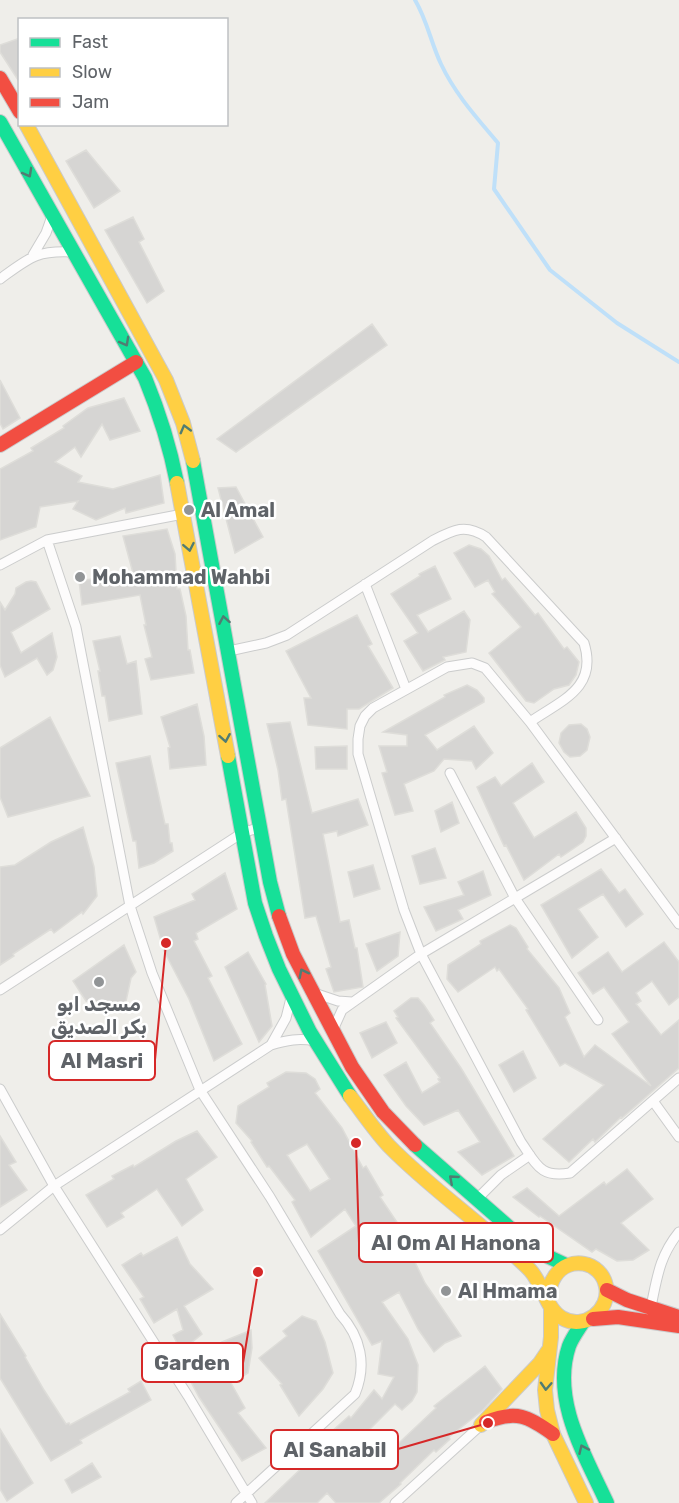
<svg xmlns="http://www.w3.org/2000/svg" width="679" height="1503" font-family="Rubik,Cairo,sans-serif">
<rect width="100%" height="100%" fill="#efeeea"/>
<g fill="none" stroke-linecap="round" stroke-linejoin="round">
<path stroke="#bfe0f9" stroke-width="4" d="M415,0C427,20 431,43 441,64C455,94 477,118 498,143L494,189L550,270L617,323L679,362"/>
</g>
<path fill="#d6d5d3" stroke="#deddd9" stroke-width="1.5" fill-rule="evenodd" d="M20,38V83L0,52V45Z
M86,150L120,191L94,208L66,161Z
M133,217L144,239L139,242L164,291L147,303L105,230Z
M372,324L387,345L236,452L217,439Z
M0,380L20,418L3,429L0,423Z
M124,398L140,431L110,440L102,424L81,457L75,447L55,462L82,476L78,482L113,489L160,475L164,503L126,513L125,508L96,520L73,509L78,501L40,507L36,527L0,540V469L33,451L31,448L64,428L63,426L88,408Z
M236,487L263,537L235,553L218,488Z
M167,529L175,554L177,589H180L186,616L188,650H190L194,673L151,680L145,659L152,657L144,625H146L140,595L82,605L79,581L133,573L123,536Z
M469,545L481,549L489,556L502,580L505,578L535,615L538,613L564,649L567,647L579,662L576,675L569,685L554,689L534,703L526,701L489,653L521,627L492,594L495,592L488,580L475,587L454,553Z
M435,566L451,599L417,615L428,632L464,611L470,620L466,652L443,657L445,660L423,671L404,641L418,633L391,594L420,576L419,574Z
M31,581L36,582L50,609L11,632L21,653L52,633L57,657L53,670L47,675L37,658L5,677L0,665V602L5,610L15,594L16,588L26,582Z
M357,615L372,644L368,646L393,688L359,709H347V729L308,725L304,698H311L286,651Z
M120,636L127,664L136,661L142,714L109,721L105,696H102L98,671H100L93,641Z
M467,685L477,690L484,698V702L425,735L437,750L474,726L493,753L476,769L472,761L444,759L434,771L404,784L413,811L395,815L382,773L387,772L379,746H407V735L383,732L445,697L444,695Z
M197,704L204,736L206,765L170,769L168,748L170,747L161,717Z
M50,717L90,796L8,817L0,797V748Z
M290,722L312,813L358,799L368,825L338,836L337,831L323,834L340,922L349,920L355,948H357L363,987L334,992L326,969L331,967L316,916L305,918L286,799L282,800L278,770L267,724Z
M581,724L587,729L590,737L587,750L580,756L570,757L564,752L559,743L561,733L569,725Z
M347,746V769H316L315,747Z
M150,756L165,824H168L170,843H172L173,851L154,863L139,868L136,841H133L116,763Z
M532,763L544,782L513,803L534,838L576,812L586,828V836L583,842L561,857L559,854L524,880L506,845L504,846L477,787L495,777L501,786Z
M452,802L459,823L441,832L435,811Z
M83,827L94,867L97,896L83,914L82,912L54,933L51,929L13,954L14,956L0,965V867L15,865L51,842Z
M435,848L446,878L420,884L412,856Z
M373,865L380,889L354,897L348,872Z
M601,869L619,893L625,889L643,914L626,927L603,894L578,909L598,937L572,958L541,905Z
M483,871L491,895L458,910L463,919L436,931L424,907L464,895L458,882Z
M225,873L237,909L196,933L198,939L194,941L212,976L208,978L242,1044L214,1061L189,999L164,951L154,917L195,900L192,894Z
M510,925L516,928L528,947L527,949L559,988L570,1013L565,1017L584,1057L595,1045L651,1086L612,1034L629,1022L604,987L593,994L578,973L608,952L622,972L664,942L679,962V997L669,1005L652,981L636,993L641,1001L636,1004L661,1035L679,1020V1068L622,1118L621,1117L595,1142L593,1139L569,1162L543,1139L604,1085L565,1063L560,1066L526,1010L528,1009L499,969L497,971L495,967L458,992L447,979L448,965L481,944L480,941Z
M400,932L398,956L377,971L366,944Z
M124,945L136,972L131,978L125,1006L86,1001L73,981Z
M248,952L266,984L265,985L272,1026L259,1042L225,967Z
M411,998H418L424,1005L434,1020L430,1023L461,1068L514,1156L482,1175L458,1152L480,1142L458,1110L424,1125L406,1106L384,1075L406,1062L422,1093L440,1082L438,1079L440,1078L396,1018L398,1017L394,1011Z
M386,1022L397,1043L372,1058L360,1033Z
M523,1051L536,1078L514,1092L499,1065Z
M286,1072L306,1073L315,1079L320,1089L315,1093L342,1128L363,1168L366,1166L383,1195L380,1197L405,1234L402,1235L425,1283L461,1336L445,1343L434,1352L418,1329L399,1292L382,1302L408,1339L418,1365L417,1392L412,1401L402,1410L395,1404L365,1434L384,1457L436,1408L434,1406L485,1366L502,1389L483,1410L449,1437L450,1439L436,1452L434,1450L400,1483L401,1484L379,1503H336L327,1493L317,1503H265L310,1460L307,1457L333,1436L330,1433L349,1416L351,1418L374,1390L382,1399L394,1377L378,1374L382,1341L372,1345L318,1251L356,1226L345,1209L311,1237L292,1202L295,1200L269,1166L267,1167L251,1142L252,1141L236,1123L238,1106L269,1087L267,1083ZM307,1144L330,1179L310,1191L287,1155Z
M197,1131L217,1157L186,1179L203,1210L182,1226L157,1189L121,1213L124,1217L107,1227L86,1195L114,1179L112,1176L133,1165L134,1167L176,1141Z
M0,1136L16,1162L9,1165L27,1190L0,1207Z
M627,1169L653,1199L621,1223L649,1250L633,1260L617,1261L596,1249L592,1252L540,1216L539,1217L513,1197L527,1188L559,1216L604,1182L606,1185Z
M177,1237L190,1264L213,1289L184,1306L202,1334L181,1351L173,1335L183,1330L177,1309L154,1323L140,1299L144,1297L122,1265L141,1253L143,1256Z
M0,1314L26,1356L25,1357L44,1390L66,1424L69,1423L70,1425L130,1392L128,1389L141,1381L151,1400L80,1440L82,1443L51,1461L0,1378Z
M302,1316L316,1321L325,1342L333,1373L323,1389L299,1416L280,1385L282,1384L259,1358L287,1336L283,1331Z
M251,1330L252,1348L248,1373L231,1383L245,1408L238,1413L266,1448L242,1461L199,1397L184,1369L222,1342Z
M0,1429L33,1483L7,1501L0,1489Z
M92,1463L101,1477L72,1493L65,1480Z"/>
<g fill="none" stroke-linecap="round" stroke-linejoin="round">
<g stroke="#cbcccc" stroke-width="11">
<path id="street" d="M33,255L46,233L52,216
M0,279C29,258 36,250 73,252
M47,540L76,627L130,906L152,973L200,1090L270,1197L340,1314C361,1337 367,1365 355,1394L236,1503
M0,565L47,540L183,514
M365,584L406,689
M229,651L266,643L287,635L432,541C453,530 465,523 486,537L584,643C598,688 562,700 530,722
M450,773L515,898L598,1020
M679,924L530,722L485,668L472,663L447,667L373,708L365,716L360,726L358,739V754L404,910L421,954L521,1142C537,1165 540,1178 570,1173L679,1078
M0,990L242,833L261,827
M314,993L338,1001L352,1002
M333,1030L342,1010L421,954L616,838
M271,1045L286,1018L291,998
M0,1089L54,1186L188,1396L252,1503
M653,1101L679,1137
M477,1199L501,1175L530,1155
M0,1230L54,1186L271,1045C287,1040 299,1038 315,1041
M650,1311C657,1280 658,1258 679,1232
M395,1503L481,1425"/>
</g>
<g stroke="#cacacb" stroke-width="16">
<path id="fast" d="M0,122L145,378C159,412 170,447 177,483
M193,461L270,882L279,916
M228,756L255,903L266,936L279,969L310,1032L350,1096
M415,1145L511,1229L549,1257L566,1265
M583,1322C578,1330 572,1338 569,1346C551,1400 585,1455 607,1503"/>
</g>
<g stroke="#cacacb" stroke-width="16">
<path id="slow" d="M26,124L166,380L183,423L193,461
M177,483L228,756
M350,1096C363,1113 375,1131 389,1146C433,1191 486,1226 530,1270C543,1284 546,1309 562,1318C584,1331 611,1310 606,1286C601,1261 569,1255 555,1276C550,1283 549,1290 548,1298
M551,1307V1337L545,1390L547,1410L553,1434L586,1503
M481,1425L540,1363L548,1351"/>
</g>
<g stroke="#cacacb" stroke-width="16">
<path id="jam" d="M0,78L20,112
M0,445L136,362
M279,916L293,954L352,1067L383,1112L415,1145
M607,1290L627,1300L679,1317
M593,1319L618,1317L679,1326
M486,1422C516,1410 528,1416 553,1434"/>
</g>
<use href="#street" stroke="#fdfcfc" stroke-width="9"/>
<use href="#fast" stroke="#16e098" stroke-width="14"/>
<use href="#slow" stroke="#ffcf43" stroke-width="14"/>
<use href="#jam" stroke="#f24e42" stroke-width="14"/>
</g>
<defs><path id="oneway-chevron" d="M-2-3.5L2.5 0L-2 3.5" fill="none" stroke-width="1.6" stroke-linecap="round" stroke-linejoin="round" transform="scale(1.5)"/></defs>
<g stroke="#507c72">
<use href="#oneway-chevron" transform="translate(28 173) rotate(61)"/>
<use href="#oneway-chevron" transform="translate(125 342) rotate(61)"/>
<use href="#oneway-chevron" transform="translate(185 429) rotate(-105)"/>
<use href="#oneway-chevron" transform="translate(189 547) rotate(79)"/>
<use href="#oneway-chevron" transform="translate(224 620) rotate(-100)"/>
<use href="#oneway-chevron" transform="translate(225 738) rotate(80)"/>
<use href="#oneway-chevron" transform="translate(303 973) rotate(-117)"/>
<use href="#oneway-chevron" transform="translate(453 1179) rotate(-139)"/>
<use href="#oneway-chevron" transform="translate(546 1386) rotate(93)"/>
<use href="#oneway-chevron" transform="translate(583 1449) rotate(-114)"/>
</g>
<g fill="#919496" stroke="#fff" stroke-width="2">
<circle cx="189" cy="510" r="6"/>
<circle cx="80" cy="577" r="6"/>
<circle cx="99" cy="982" r="6"/>
<circle cx="446" cy="1291" r="6"/>
</g>
<g text-anchor="middle" stroke-width="5" stroke-linejoin="round" paint-order="stroke">
<g font-size="20" font-weight="bold" fill="#5f6368" stroke="#fff" text-anchor="start">
<text x="201" y="517">Al Amal</text>
<text x="92" y="584">Mohammad Wahbi</text>
<text x="99" y="1011" text-anchor="middle">مسجد ابو<tspan x="99" dy="23">بكر الصديق</tspan></text>
<text x="458" y="1298">Al Hmama</text>
</g>
</g>
<path fill="none" stroke="#d62828" stroke-width="2" d="M166 943L155 1060M356 1143L359 1243M258 1272L243 1363M488 1423L398 1449"/>
<g fill="#d62828" stroke="#fff" stroke-width="2">
<circle cx="166" cy="943" r="6"/>
<circle cx="356" cy="1143" r="6"/>
<circle cx="258" cy="1272" r="6"/>
<circle cx="488" cy="1423" r="6"/>
</g>
<g fill="#fff" stroke="#d62828" stroke-width="2">
<rect x="49" y="1041" width="106" height="39" rx="6"/>
<rect x="359" y="1223" width="194" height="39" rx="6"/>
<rect x="142" y="1343" width="101" height="39" rx="6"/>
<rect x="271" y="1430" width="127" height="39" rx="6"/>
</g>
<g font-size="21" text-anchor="middle" font-weight="bold" fill="#5f6368">
<text x="102" y="1068">Al Masri</text>
<text x="456" y="1250">Al Om Al Hanona</text>
<text x="192" y="1370">Garden</text>
<text x="335" y="1457">Al Sanabil</text>
</g>
<rect x="18" y="18" width="210" height="108" fill="#ffffff" stroke="#bfc1c3" stroke-width="1.5"/>
<rect x="30" y="38" width="30" height="9" fill="#16e098" stroke="#bfc1c3" stroke-width="1.5"/>
<text x="72" y="48" font-size="18" fill="#5f6368">Fast</text>
<rect x="30" y="68" width="30" height="9" fill="#ffcf43" stroke="#bfc1c3" stroke-width="1.5"/>
<text x="72" y="78" font-size="18" fill="#5f6368">Slow</text>
<rect x="30" y="98" width="30" height="9" fill="#f24e42" stroke="#bfc1c3" stroke-width="1.5"/>
<text x="72" y="108" font-size="18" fill="#5f6368">Jam</text>
</svg>
